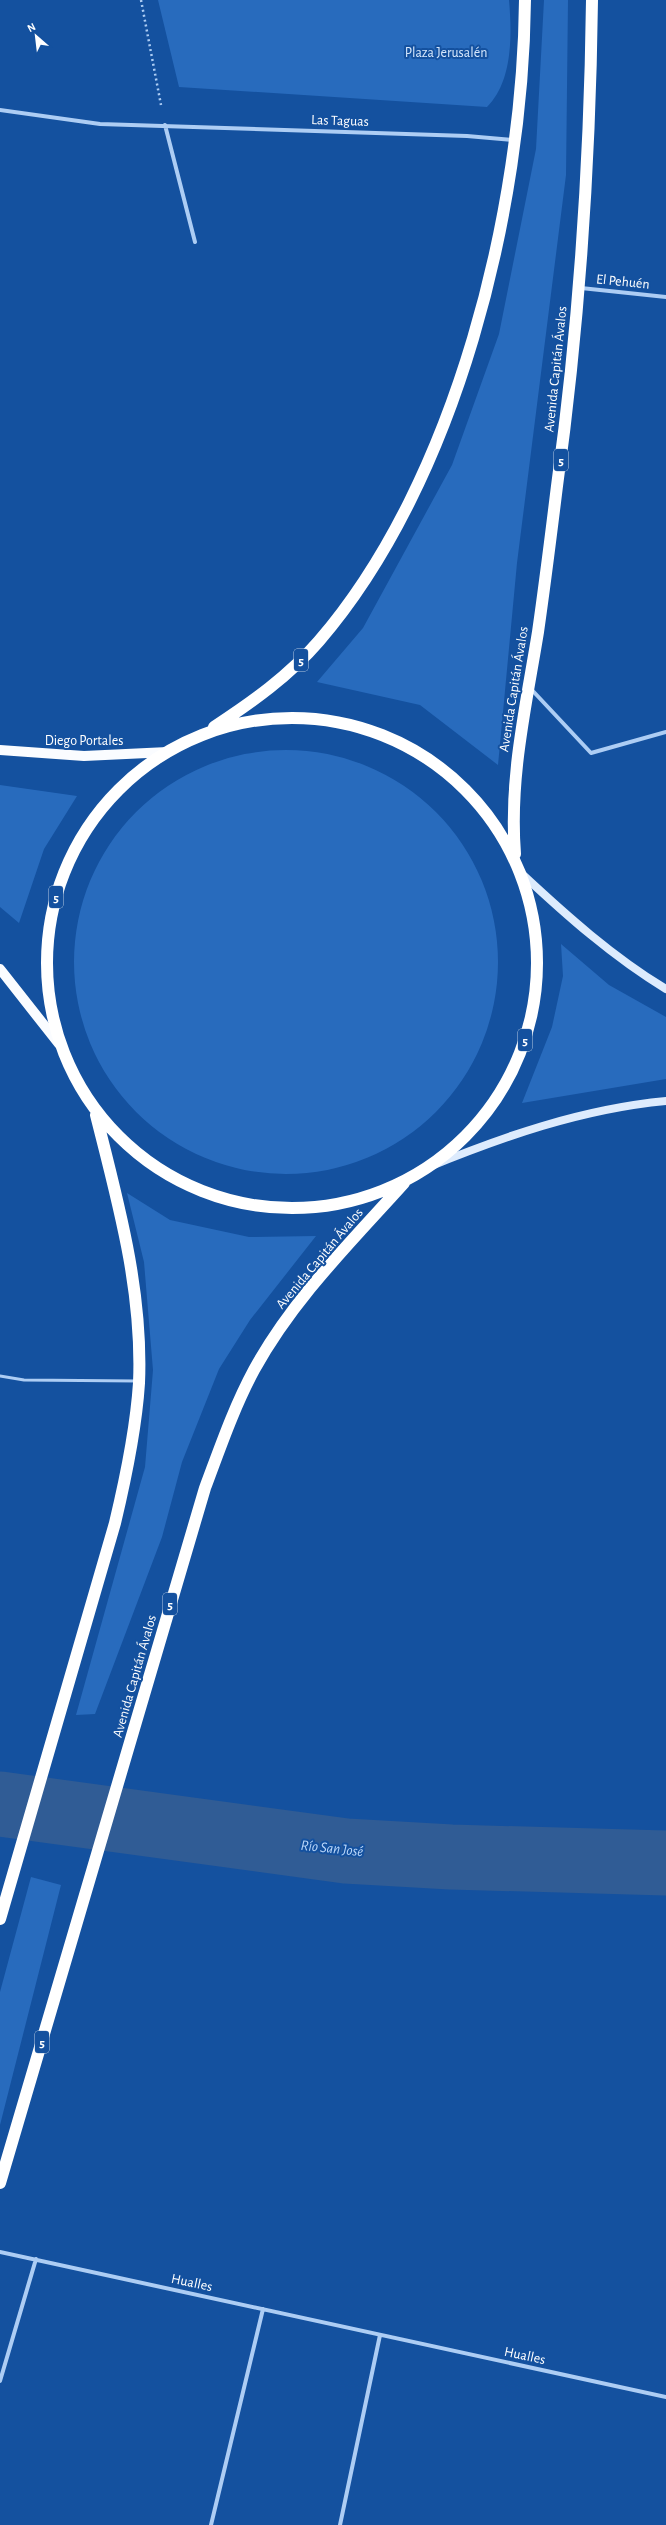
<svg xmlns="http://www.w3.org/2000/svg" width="666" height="2525" font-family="'Alegreya Sans',sans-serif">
<rect width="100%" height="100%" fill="#14519f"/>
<path fill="#286bbd" d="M158,0H509C512,34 513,81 487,107L179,87Z
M544,0H568L566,175L517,563L498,765L420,705L317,682L363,628L452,465L499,334L536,149Z
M74 962a212 212 0 1 1 424 0a212 212 0 1 1-424 0Z
M0,785L77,796L44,849L19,923L0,907Z
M561,944L609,985L666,1017V1079L522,1103L552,1027L563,976Z
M127,1193L170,1220L249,1237L316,1236L250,1320L219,1369L182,1462L162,1537L95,1714L76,1715L145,1467L153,1370L144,1262Z
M31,1877L61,1885L0,2125V1992Z"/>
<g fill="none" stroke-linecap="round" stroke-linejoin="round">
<path stroke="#305c95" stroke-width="65" d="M0,1804L346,1851L451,1857L666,1863"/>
<path stroke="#adcdf4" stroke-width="2.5" stroke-dasharray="2 3" stroke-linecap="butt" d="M141,0L161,105"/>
<path stroke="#adcdf4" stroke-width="3" d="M0,1376L24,1380L137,1381"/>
<path stroke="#adcdf4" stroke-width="4" d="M0,110L100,124L467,136L512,140
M165,125L195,242
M581,288L666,297
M531,689L591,753L666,732
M0,2252L666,2397
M0,2381L36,2259
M211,2525L263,2309
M340,2525L380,2335"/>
<path stroke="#ddebfd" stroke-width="8" d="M521,873C566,915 613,957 666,989
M424,1169C502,1137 581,1109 666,1101"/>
<path stroke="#fafcff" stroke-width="10" d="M0,750L84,756L168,752
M0,969L59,1044"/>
<path stroke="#fff" stroke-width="12" d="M47 963a245 245 0 1 1 490 0a245 245 0 1 1-490 0Z
M214,727C252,702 289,676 319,641C457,481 523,208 525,0
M515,854C509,778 526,706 538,632C545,583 551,535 557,486C579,326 590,162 592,0
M0,1919L115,1523C126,1477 136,1430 139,1383C143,1291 118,1202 96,1115
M0,2183L205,1488C220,1448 234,1407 254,1370C293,1299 350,1243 404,1183"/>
</g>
<g text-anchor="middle" stroke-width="4" stroke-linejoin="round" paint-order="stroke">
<g fill="#14519f" stroke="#b8cbe2" stroke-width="1">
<rect x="554" y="449" width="14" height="22" rx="3"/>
<rect x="294" y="649" width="14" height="22" rx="3"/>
<rect x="49" y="886" width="14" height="22" rx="3"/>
<rect x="518" y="1029" width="14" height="22" rx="3"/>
<rect x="163" y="1593" width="14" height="22" rx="3"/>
<rect x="35" y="2031" width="14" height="22" rx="3"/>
</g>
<g font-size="13" font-weight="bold" fill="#fff">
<text x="561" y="465">5</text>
<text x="301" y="665">5</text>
<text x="56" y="902">5</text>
<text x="525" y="1045">5</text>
<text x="170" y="1609">5</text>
<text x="42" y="2047">5</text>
</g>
<g font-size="14" fill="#d6e8fd" stroke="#14519f">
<text x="446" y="57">Plaza Jerusalén</text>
</g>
<g font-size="14" fill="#fff" stroke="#14519f">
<text transform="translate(340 120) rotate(2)" y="5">Las Taguas</text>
<text transform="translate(623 281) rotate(6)" y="5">El Pehuén</text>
<text transform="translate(555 369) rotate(-84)" y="5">Avenida Capitán Ávalos</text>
<text transform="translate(513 689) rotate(-81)" y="5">Avenida Capitán Ávalos</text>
<text x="84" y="745">Diego Portales</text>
<text transform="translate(319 1258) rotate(-50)" y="5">Avenida Capitán Ávalos</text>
<text transform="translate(134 1676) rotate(-74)" y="5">Avenida Capitán Ávalos</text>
<text transform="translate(192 2282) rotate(12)" y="5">Hualles</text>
<text transform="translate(525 2355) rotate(12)" y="5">Hualles</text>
</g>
<g font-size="15" font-style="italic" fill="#bad7fa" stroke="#14519f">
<text transform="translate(332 1848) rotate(6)" y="5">Río San José</text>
</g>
</g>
<g transform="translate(36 36) rotate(332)" stroke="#14519f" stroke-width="3" paint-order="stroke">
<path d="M0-3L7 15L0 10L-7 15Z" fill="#ffffff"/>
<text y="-6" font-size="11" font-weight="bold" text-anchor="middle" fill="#ffffff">N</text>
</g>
</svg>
